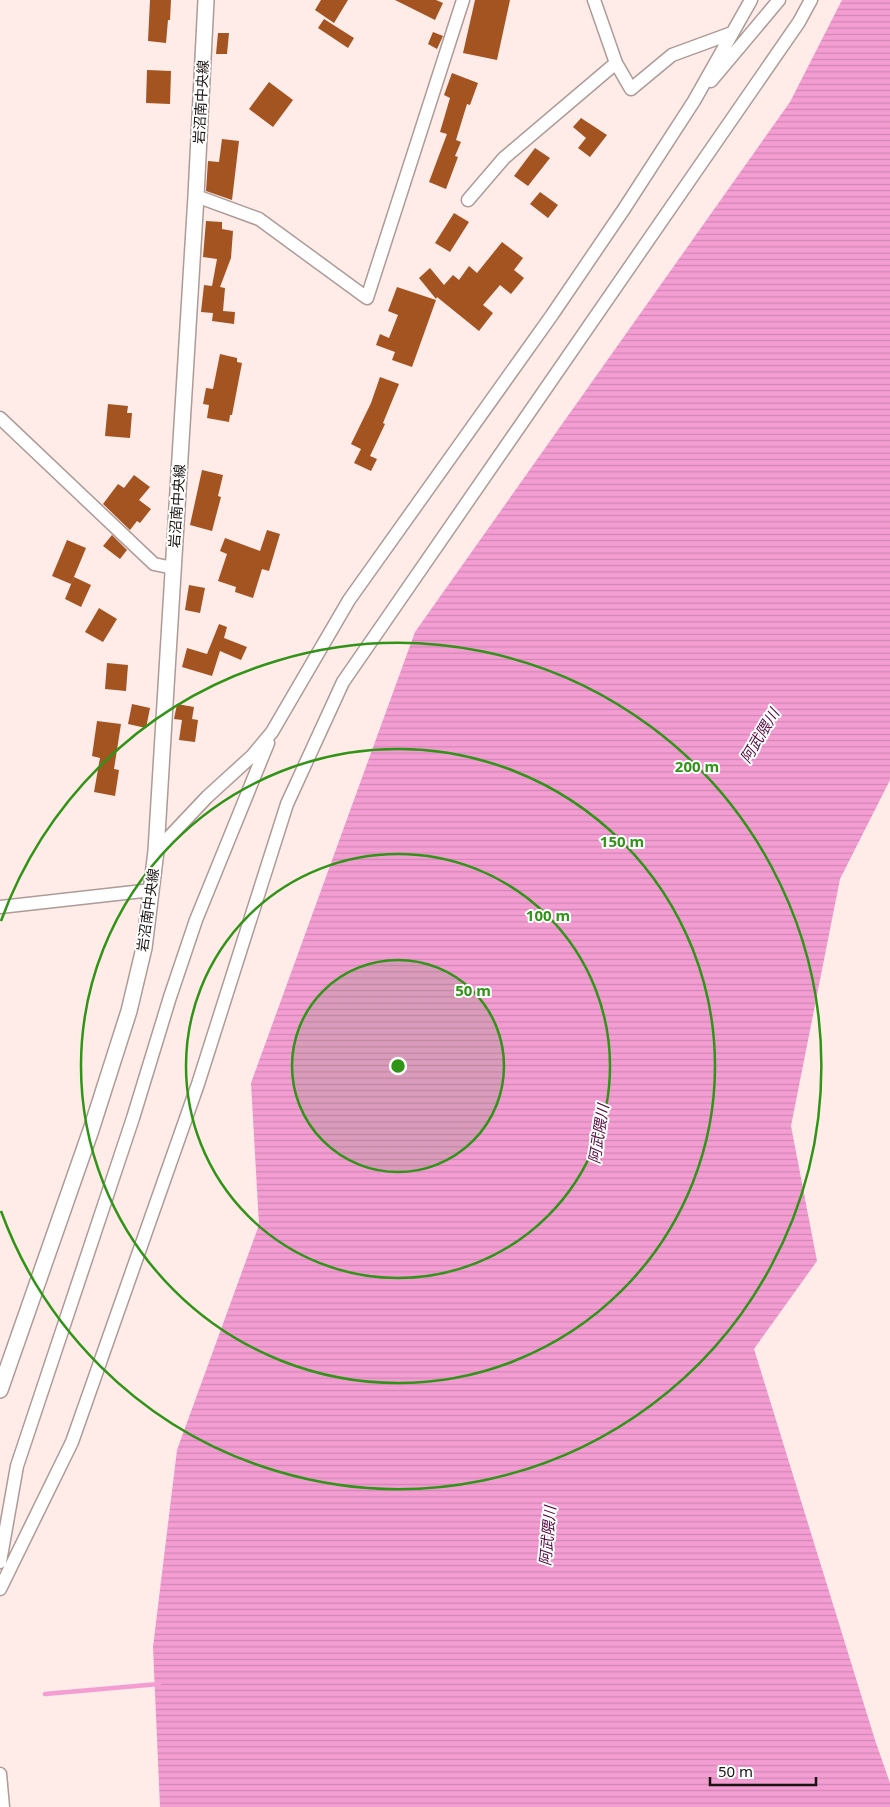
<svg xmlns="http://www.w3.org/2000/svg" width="890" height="1807" font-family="'Noto Sans','Noto Sans JP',sans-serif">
<defs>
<pattern id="water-rules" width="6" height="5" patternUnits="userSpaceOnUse" patternTransform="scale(1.25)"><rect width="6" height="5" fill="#f39dd3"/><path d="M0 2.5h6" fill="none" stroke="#d086b4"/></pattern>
</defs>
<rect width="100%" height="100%" fill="#ffebe8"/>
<path fill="url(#water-rules)" d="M842,0H890V780L840,879L791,1126L817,1261L754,1349L875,1740L890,1783V1807H160L153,1647L177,1450L259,1225L251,1083L415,632L790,102Z"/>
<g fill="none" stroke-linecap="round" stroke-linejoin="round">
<path stroke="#f39dd3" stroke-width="4.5" d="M45,1694L159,1684"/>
</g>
<path fill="#a35421" d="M150,0H171L170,20H168L166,43L148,41Z
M321,0H348L334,23L315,10Z
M395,0H436L443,3L435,20Z
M475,0H510L497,60L463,53Z
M324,19L354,38L348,48L318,28Z
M433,32L443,36L437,49L428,44Z
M218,33H229L227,54H216Z
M147,70L171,71L170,104L146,103Z
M452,73L478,83L470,105L467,104L456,140L461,142L455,156L458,157L446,189L429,182L447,134L440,132L450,98L444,95Z
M269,82L293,100L273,127L249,109Z
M581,118L607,135L590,157L578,148L586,138L573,127Z
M222,139L239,141L232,200L206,191L208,161L219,162Z
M535,148L550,158L528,186L514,176Z
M540,192L558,205L548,218L530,204Z
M454,213L469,222L450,252L435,243Z
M206,221L222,222V229L233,231L231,258L220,287L225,288L223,311L235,312L234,324L212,321L213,313L201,312L204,285L212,286L217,259L203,257Z
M502,242L523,258L514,270L524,278L511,294L500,285L483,305L493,313L479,331L437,297L436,299L419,278L430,268L444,285L453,275L459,280L469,266L477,273Z
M397,287L436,300L412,367L392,360L395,352L376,345L380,334L389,338L398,315L388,311Z
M220,354L237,358V362L242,363L232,415H230L229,422L207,418L209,405L203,404L206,388L213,389Z
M380,377L399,384L383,423L385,424L370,456L377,459L371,471L354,463L361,449L351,444L371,403Z
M108,404L128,406L127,413H132L130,438L105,436Z
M202,470L223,475L218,496L221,497L212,531L190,525Z
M134,475L150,487L139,500L151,509L140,523L137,521L130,530L103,504L118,484L124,488Z
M267,530L280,534L269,571L262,569L253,598L235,592L236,587L218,581L227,554L220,551L225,538L260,551Z
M112,535L127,550L120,559L103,546Z
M67,540L86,548L71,584L52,576Z
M74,577L91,585L81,607L65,599Z
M189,585L205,588L200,613L185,610Z
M99,608L117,619L103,642L85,632Z
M219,624L227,627L224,638L247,647L241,660L220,651L212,676L182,667L187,648L207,654Z
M107,663L128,665L126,691L105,689Z
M132,704L150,708L146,728L128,724Z
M177,704L194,707L192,719L198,720L195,742L179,740L182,720L174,719Z
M97,721L121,724L114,769L119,770L115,796L94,792L100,758L92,756Z"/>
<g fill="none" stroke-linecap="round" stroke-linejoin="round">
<g stroke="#ad9b98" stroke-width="15">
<path id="minor" d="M594,0L616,63L631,89L672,55L732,33
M711,81L779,0
M196,196L259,219L367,298L463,0
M468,200L504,158L616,63
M0,418L154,564L173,568
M156,851L207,797L252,756L272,732L349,600L552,315L624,209L694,101L751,0
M0,907L152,890
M0,1562L17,1466L133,1118L170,997L196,920L268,743
M0,1589L72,1442L198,1084L287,804L343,682L799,22L811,0
M0,1774L3,1807"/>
</g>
<g stroke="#ad9b98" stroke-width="18">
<path id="tertiary" d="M0,1390L91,1130L129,1011L144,948L156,851L196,196L206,0"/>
</g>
<use href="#minor" stroke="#fff" stroke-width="12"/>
<use href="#tertiary" stroke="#fff" stroke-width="15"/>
</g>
<circle cx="398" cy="1066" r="106" fill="#309417" fill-opacity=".12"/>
<g fill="none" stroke="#309417" stroke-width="2.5">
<circle cx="398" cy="1066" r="106"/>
<circle cx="398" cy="1066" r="212"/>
<circle cx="398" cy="1066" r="317"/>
<path d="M1 921A423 423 0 1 1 1 1211"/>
</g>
<g text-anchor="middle" stroke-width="4" stroke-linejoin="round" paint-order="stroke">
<g font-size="14" fill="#191312" stroke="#fff">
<text transform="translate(201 102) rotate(-87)" y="5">岩沼南中央線</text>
<text transform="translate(177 506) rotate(-86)" y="5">岩沼南中央線</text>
<text transform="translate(148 910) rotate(-82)" y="5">岩沼南中央線</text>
</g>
<g font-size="15" font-style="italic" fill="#550941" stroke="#fff">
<text transform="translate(760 736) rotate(-59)" y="5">阿武隈川</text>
<text transform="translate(599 1134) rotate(-81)" y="5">阿武隈川</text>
<text transform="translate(548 1536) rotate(-85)" y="5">阿武隈川</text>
</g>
</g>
<circle cx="398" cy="1066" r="8" fill="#309417" stroke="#fff" stroke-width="2.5"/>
<g font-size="15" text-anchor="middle" font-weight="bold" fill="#309417" stroke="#fff" stroke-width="4" stroke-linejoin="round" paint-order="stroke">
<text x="697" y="772">200 m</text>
<text x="622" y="847">150 m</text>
<text x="548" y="921">100 m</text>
<text x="473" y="996">50 m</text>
</g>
<path d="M710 1777v8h106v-8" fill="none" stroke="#191312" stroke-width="2.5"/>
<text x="718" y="1777" font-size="15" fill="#191312" stroke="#ffffff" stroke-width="4" paint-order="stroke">50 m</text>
</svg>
